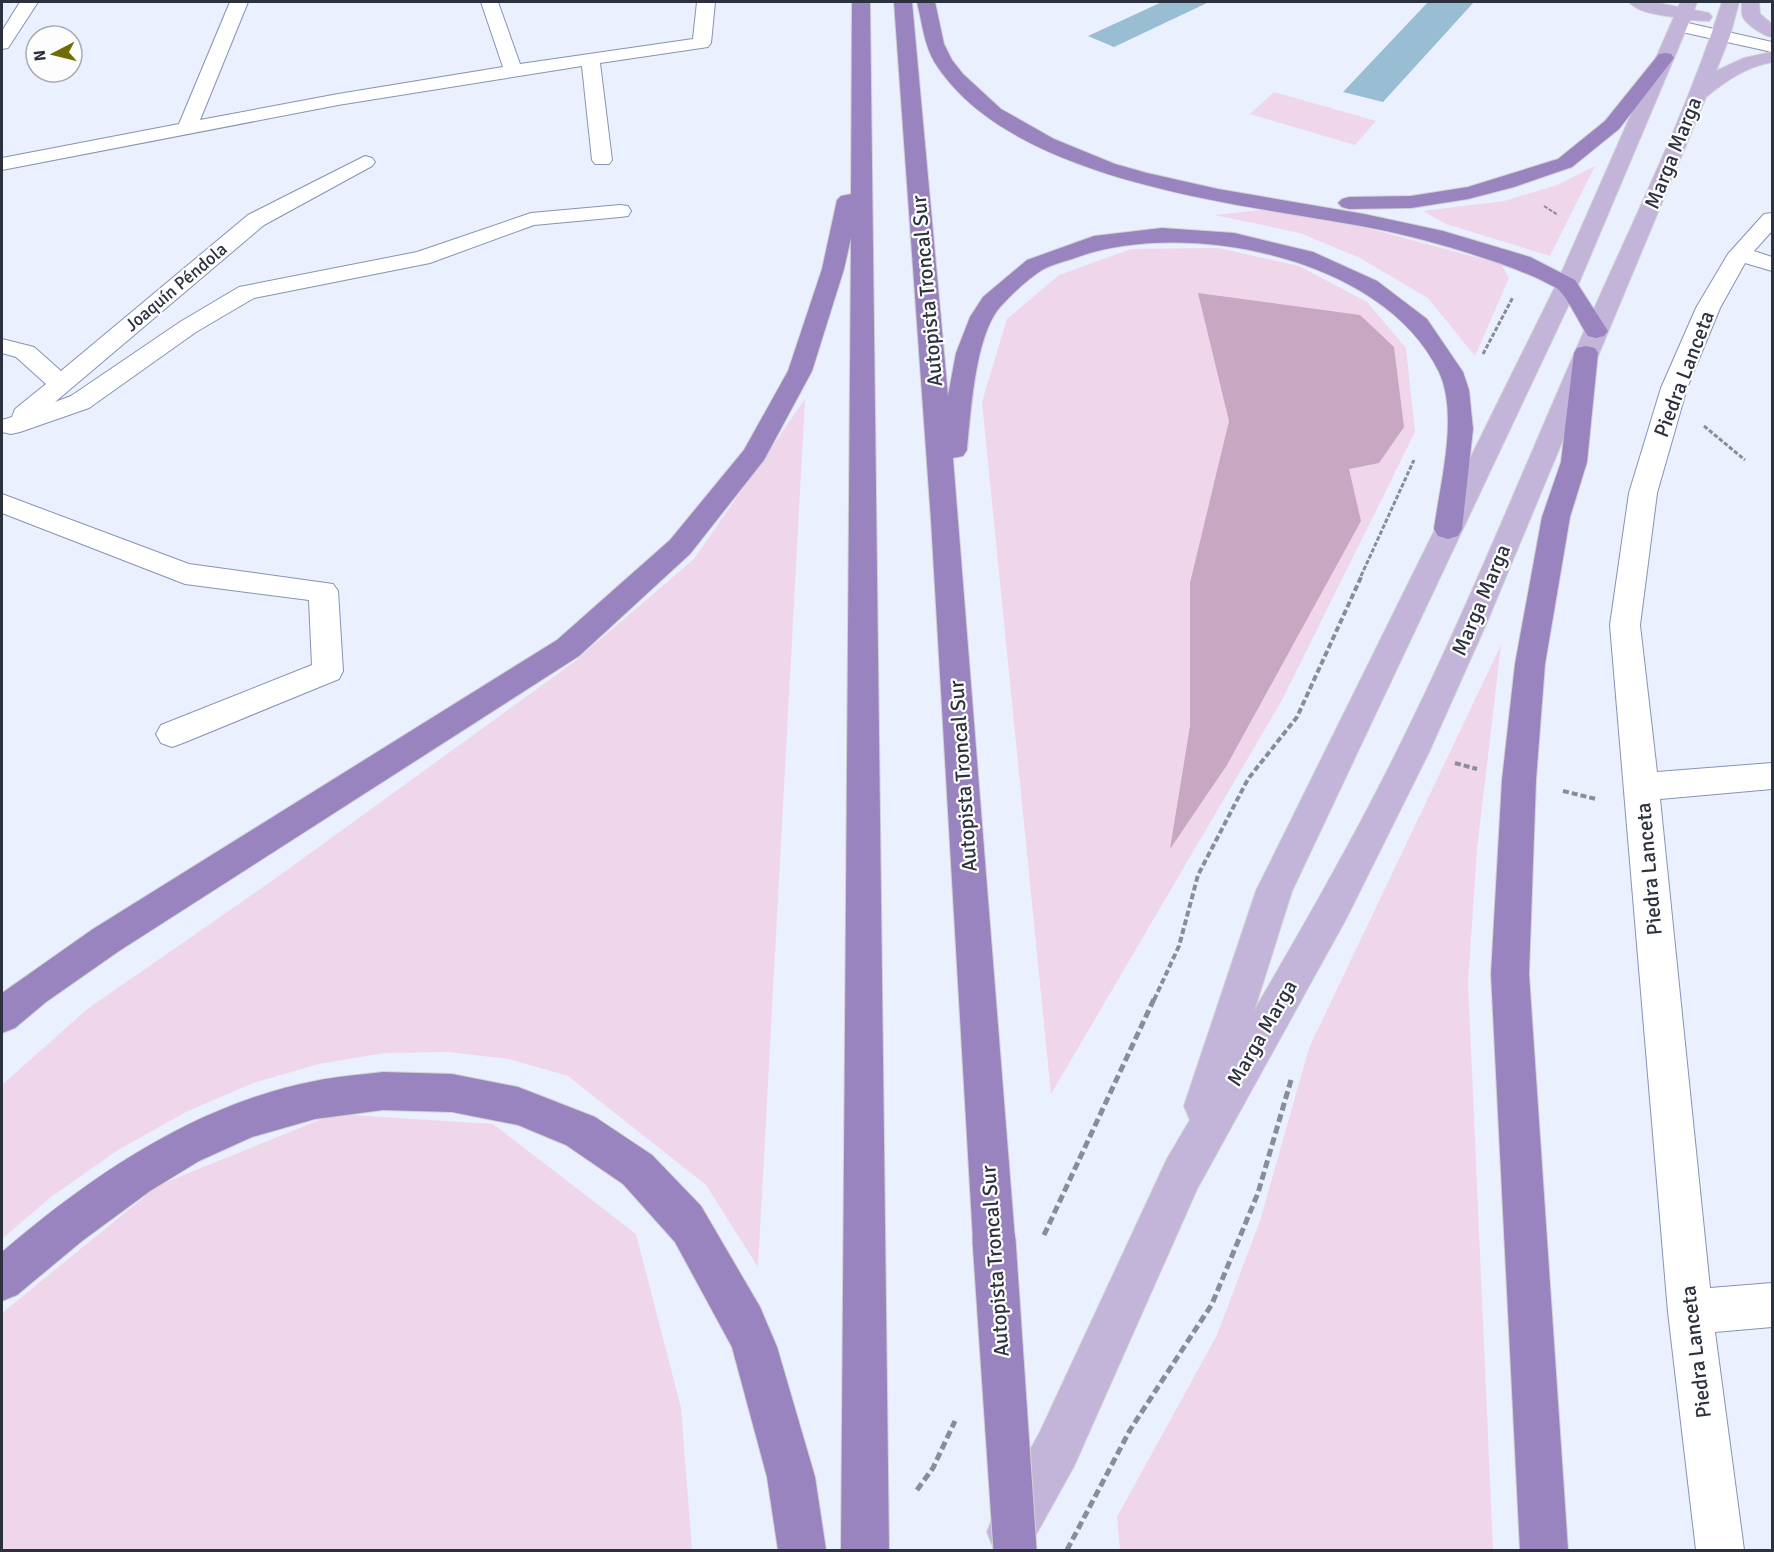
<svg xmlns="http://www.w3.org/2000/svg" width="1774" height="1552" font-family="Signika,sans-serif">
<rect width="100%" height="100%" fill="#eaf0fe"/>
<path fill="#efd6ea" d="M1274,92L1376,121L1355,145L1250,114Z
M1595,166L1550,256L1446,224L1423,211L1504,201L1557,185Z
M1269,209L1363,227L1501,264L1509,278L1475,356L1428,298L1360,258L1300,233L1215,215Z
M1218,248L1299,266L1367,302L1406,348L1415,432L1282,700L1051,1094L982,402L1007,319L1059,275L1131,249Z
M805,399L758,1267L706,1185L568,1076L509,1059L448,1052L385,1053L319,1064L253,1083L186,1112L118,1150L51,1197L2,1239V1085L86,1010L276,878L574,662L694,559Z
M1501,645L1477,849L1468,982L1493,1550H1120L1117,1517L1217,1335L1260,1221L1309,1048Z
M334,1114L493,1124L636,1234L681,1408L692,1550H2V1313L159,1185Z"/>
<path fill="#c7a7c2" d="M1198,293L1360,315L1394,347L1404,427L1379,463L1349,469L1361,521L1227,765L1170,849L1190,726V583L1229,421Z"/>
<path fill="#99bdd2" d="M1162,2H1209L1114,47L1088,36Z
M1428,2H1474L1383,102L1343,92Z"/>
<g fill="none" stroke-linecap="round" stroke-linejoin="round">
<g stroke="#8693b3" stroke-width="2">
<path id="minor" d="M20,2H38L8,48L2,49V31Z
M230,2H248L200,120L338,94L503,67L481,2H498L520,64L693,39L697,2H715L711,43L708,47L600,63L612,160L609,164H595L592,160L582,66L338,105L2,170V158L179,124Z
M1679,21L1772,42V52L1673,30L1670,26L1673,22Z
M365,156L372,158L375,162L372,166L264,225L55,402L71,396L180,322L239,287L417,252L531,213L620,205L628,206L631,211L628,216L620,217L534,225L430,263L254,298L196,332L89,408L20,432L11,434L2,432V420L12,417L15,409L46,384L16,357L2,353V339L34,347L61,371L248,215Z
M1772,213V231L1754,251L1772,257V271L1745,263L1720,308L1687,388L1657,493L1640,625L1657,772L1772,763V789L1660,799L1710,1288L1772,1283V1327L1715,1332L1744,1550H1696L1668,1312L1610,625L1629,493L1661,388L1696,308L1728,254L1764,214Z
M2,494L189,564L333,584L338,591L343,671L339,679L183,743L172,747L161,743L156,734L161,725L312,665L309,600L185,584L2,513Z"/>
</g>
<g stroke="#d1d2d5" stroke-width="2">
<path id="major" d="M1629,2H1653L1678,7L1681,2H1697L1694,10L1709,13L1712,17L1709,21L1690,20L1578,285L1292,891L1254,1011C1304,925 1353,840 1397,751C1462,621 1517,485 1575,352C1625,236 1684,122 1722,2H1739L1730,36L1716,71L1744,58L1772,52V62C1746,67 1727,80 1706,97L1487,622L1429,752L1347,917L1197,1189L1074,1466L1028,1549L997,1550L994,1549L987,1532L994,1515L1040,1432L1167,1159L1190,1120L1184,1106L1256,891L1556,285L1674,17C1660,15 1639,13 1629,2Z
M1742,2H1759L1760,14L1772,24V37C1764,36 1747,25 1743,17C1741,13 1742,6 1742,2Z"/>
</g>
<g stroke="#d1d2d5" stroke-width="2">
<path id="highway" d="M852,2H870L889,1550H841L851,238L844,269L812,371L764,460L690,554L579,656L119,951L46,1002L15,1028L2,1033V993L93,929L557,640L670,540L744,450L788,371L822,269L837,200L841,196L851,194Z
M894,2H912L948,396L956,353L970,317L983,297L1027,260L1094,236L1162,228L1234,233L1313,252L1377,281L1427,319L1463,372L1469,390L1473,429L1462,529L1458,536L1448,539L1438,536L1434,529C1440,484 1459,415 1439,372C1384,256 1182,217 1072,259C1062,262 1051,265 1042,270C1028,279 1012,294 1001,306C975,334 971,412 967,450L963,456L953,458L1015,1240L1009,1255L994,1261L979,1255L973,1240L931,520Z
M917,2H935L944,44L952,60L963,74L1001,109L1054,139L1115,164L1147,173L1218,189L1364,214L1443,231L1530,257L1575,280L1608,331L1604,336L1596,338L1588,336C1579,323 1569,300 1559,290C1555,286 1547,284 1543,281C1516,268 1490,260 1462,251C1429,241 1395,232 1361,226C1234,203 1010,181 935,63C924,45 922,22 917,2Z
M1665,53L1671,54L1674,58L1619,129L1572,167L1514,187L1468,199L1411,208L1349,209L1342,207L1338,203L1342,199L1349,197L1411,196L1468,187L1558,159L1605,121L1659,54Z
M1586,346L1595,348L1598,353L1587,462L1570,517L1545,664L1536,780L1529,974L1568,1550H1520L1491,974L1502,780L1515,664L1542,517L1561,462L1574,353L1577,348Z
M383,1072L452,1074L518,1087L595,1117L652,1155L701,1206L760,1307L777,1347L815,1477L826,1550H778L767,1477L732,1347L675,1242L623,1184L566,1145L518,1125L452,1112L383,1110L315,1119L252,1137L199,1161L150,1191L82,1241L17,1295L2,1301V1252C92,1175 196,1104 315,1081C337,1076 361,1075 383,1072Z"/>
</g>
<path stroke="#888d9b" stroke-width="2" stroke-dasharray="4 1.5" stroke-linecap="butt" d="M1544,206L1558,215"/>
<path stroke="#888d9b" stroke-width="3" stroke-dasharray="4.5 2" stroke-linecap="butt" d="M1483,354L1513,297
M1704,426L1745,460
M1361,576L1414,460"/>
<path stroke="#888d9b" stroke-width="4" stroke-dasharray="6 3" stroke-linecap="butt" d="M1455,763L1477,769
M1563,791L1596,799
M1154,1000L1179,946L1198,875L1248,779L1297,717L1362,575"/>
<path stroke="#888d9b" stroke-width="5" stroke-dasharray="8 4" stroke-linecap="butt" d="M1044,1235L1154,999
M917,1490L933,1468L955,1421
M1067,1550L1130,1430L1212,1304L1258,1193L1291,1080"/>
<use href="#minor" fill="#fff" fill-rule="evenodd"/>
<use href="#major" fill="#c2b5d9" fill-rule="evenodd"/>
<use href="#highway" fill="#9984c0" fill-rule="evenodd"/>
<g stroke="#d1d2d5" stroke-width="45" stroke-linecap="butt">
<path id="highway-bridge" d="M994,1240L1015,1550"/>
</g>
<use href="#highway-bridge" stroke="#9984c0" stroke-width="43"/>
</g>
<g text-anchor="middle" stroke-width="4.5" stroke-linejoin="round" paint-order="stroke">
<g font-size="18" fill="#2c313e" stroke="#fdfdfd">
<text transform="translate(176 287) rotate(-40)" y="6">Joaquín Péndola</text>
</g>
<g font-size="21" fill="#2c313e" stroke="#fdfdfd">
<text transform="translate(1673 153) rotate(-68)" y="7">Marga Marga</text>
<text transform="translate(927 291) rotate(-95)" y="7">Autopista Troncal Sur</text>
<text transform="translate(1684 374) rotate(-69)" y="7">Piedra Lanceta</text>
<text transform="translate(1481 600) rotate(-67)" y="7">Marga Marga</text>
<text transform="translate(963 776) rotate(-94)" y="7">Autopista Troncal Sur</text>
<text transform="translate(1649 869) rotate(-95)" y="7">Piedra Lanceta</text>
<text transform="translate(1262 1033) rotate(-60)" y="7">Marga Marga</text>
<text transform="translate(995 1261) rotate(-94)" y="7">Autopista Troncal Sur</text>
<text transform="translate(1696 1352) rotate(-97)" y="7">Piedra Lanceta</text>
</g>
</g>
<rect width="1774" height="1552" fill="none" stroke="#2c313e" stroke-width="6"/>
<g transform="translate(54 54) rotate(263)"><circle r="28" fill="#fdfdfd" stroke="#a9abb1" stroke-width="1.5"/>
<path d="M0-4.5L10 22L0 15L-10 22Z" fill="#726c07"/>
<text y="-9" font-size="16" font-weight="bold" text-anchor="middle" fill="#2c313e">N</text>
</g>
</svg>
